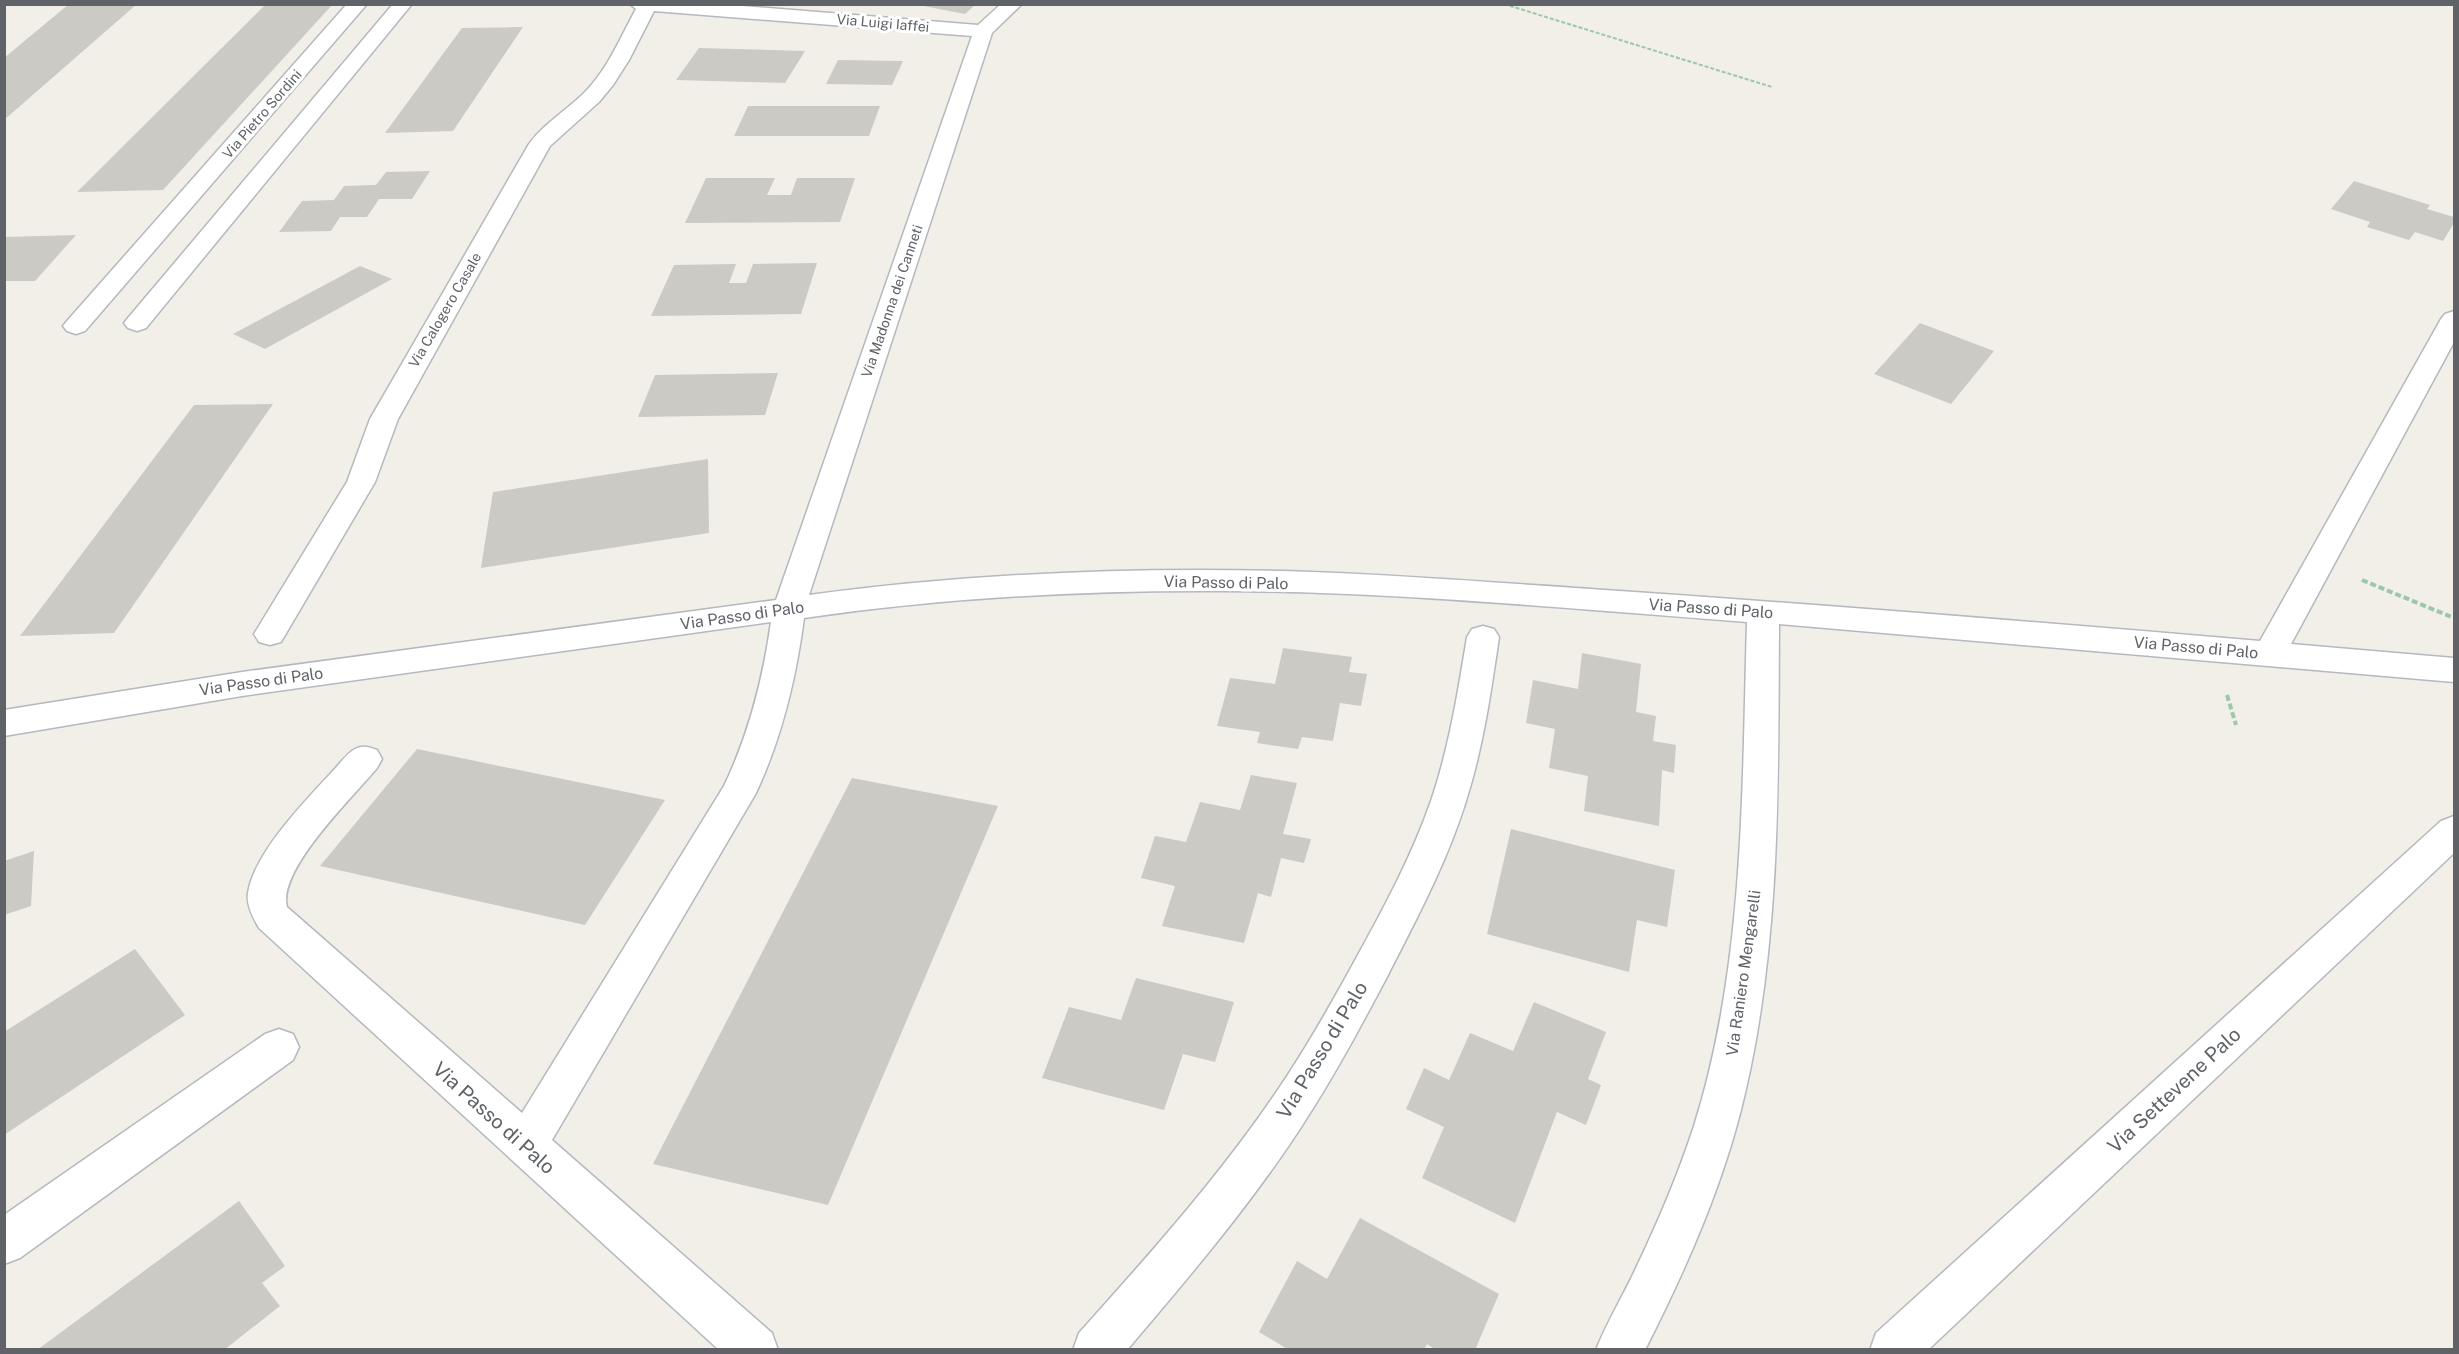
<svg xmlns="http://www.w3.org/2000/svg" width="2459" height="1354" font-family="'Public Sans',sans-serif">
<rect width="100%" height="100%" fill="#f1efe8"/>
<path fill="#cccac5" d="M69,4H137L4,120V58Z
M266,4H333L163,190L77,192Z
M913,4H976L965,14Z
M523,27L453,131L385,133L462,28Z
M699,48L805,51L785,83L676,80Z
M838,60L903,61L892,85L826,84Z
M748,106H880L869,136H734Z
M430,171L412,199H379L367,217H340L331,231L279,232L302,201L334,200L344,186L376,185L386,172Z
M706,178H775L767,195H791L797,178H855L840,222L685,223Z
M2354,181L2430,205L2427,209L2454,217V223L2443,241L2415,232L2409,240L2367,227L2370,222L2331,209Z
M76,235L35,281H4V237Z
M817,263L801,314L651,316L674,265L736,264L729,283H746L753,264Z
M360,266L392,279L265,349L233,334Z
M1920,323L1994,351L1951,404L1874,374Z
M778,373L765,415L638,417L655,375Z
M273,404L114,633L20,636L194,405Z
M708,459L709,533L481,568L493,492Z
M1283,648L1352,657L1349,672L1367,674L1361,706L1340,703L1333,741L1302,737L1298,749L1257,743L1260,732L1217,726L1230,678L1275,684Z
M1582,653L1641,664L1636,712L1656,716L1653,741L1676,745L1674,773L1662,770L1659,826L1584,811L1588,776L1549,768L1555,729L1526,723L1533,680L1578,689Z
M417,749L665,800L585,925L320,866Z
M1251,775L1297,783L1283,834L1311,839L1304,863L1281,858L1271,897L1258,893L1244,943L1162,926L1175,886L1141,878L1155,836L1186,842L1200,802L1240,810Z
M852,778L998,806L828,1205L653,1164Z
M1511,829L1675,870L1667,927L1637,920L1629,972L1487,934Z
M34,851L31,906L4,915V861Z
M135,949L185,1015L4,1135V1032Z
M1136,978L1234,1002L1215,1062L1183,1054L1164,1110L1042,1078L1069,1007L1121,1020Z
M1534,1002L1606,1032L1588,1079L1601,1085L1586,1125L1557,1112L1515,1223L1422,1178L1444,1127L1406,1109L1424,1068L1449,1080L1470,1033L1513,1051Z
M239,1201L285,1266L262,1283L280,1306L224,1350H37Z
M1360,1218L1499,1294L1475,1350H1436L1427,1344L1424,1350H1289L1259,1332L1297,1261L1327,1279Z"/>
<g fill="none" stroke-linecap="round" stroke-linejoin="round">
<g stroke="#b5b8bc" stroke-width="3">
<path id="minor" d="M347,4H367L85,331L76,334L67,331L63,326L67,321Z
M393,4H412L146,328L137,331L128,328L124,323L128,318Z
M630,4H718L978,25L1001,4H1022L992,33L809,595C966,574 1125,567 1283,571C1385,574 1488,582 1590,589C1813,604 2037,622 2260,641L2441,319L2445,314L2454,311V342L2291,644L2454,658V682L1779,624C1778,780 1781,936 1746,1089C1726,1179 1687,1267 1645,1350H1596C1607,1322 1623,1296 1636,1268C1658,1222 1678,1175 1694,1126C1745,964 1742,789 1747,622C1574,609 1399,592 1225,591C1084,590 943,598 804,618C796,679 782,737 756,793L552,1140L772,1333L778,1350H719L259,928C253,918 246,905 248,893C254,853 305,801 332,772C339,765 347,753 355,749C363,745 369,747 377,750L382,759L377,768C353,797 277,870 287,907L522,1113L724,786C749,734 763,679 771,622L242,696L4,736V710L242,672L776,600L972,36L654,11L629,60L613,85L599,102L550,146L398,419L375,482L281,642L270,645L259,642L254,634L347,482L370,419L529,144C544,123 566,111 584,93C608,69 620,38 636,9Z
M1483,626L1494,629L1499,637C1491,692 1483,748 1466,801C1447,862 1417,918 1388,975C1362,1024 1336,1073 1305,1121C1253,1202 1190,1276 1127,1350H1073L1079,1333C1148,1256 1217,1179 1275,1094C1306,1049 1333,1001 1359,953C1386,904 1412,855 1431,801C1449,748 1458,692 1467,637L1472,629Z
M279,1029L293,1034L299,1047L293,1060L20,1258L4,1264V1215L265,1034Z"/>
</g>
<g stroke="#b5b8bc" stroke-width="3">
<path id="tertiary" d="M2454,816V853L1928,1350H1870L1876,1333L2441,821Z"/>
</g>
<path stroke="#9cc7a9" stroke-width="2" stroke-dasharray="4 2" stroke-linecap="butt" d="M1504,4L1772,87"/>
<path stroke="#9cc7a9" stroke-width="4" stroke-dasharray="6 3" stroke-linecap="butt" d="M2362,580L2454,618
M2227,695L2236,725"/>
<use href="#minor" fill="#fff" fill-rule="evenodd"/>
<use href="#tertiary" fill="#fff" fill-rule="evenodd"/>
</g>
<g text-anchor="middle" stroke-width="6" stroke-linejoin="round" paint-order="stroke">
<g font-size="14" fill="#5f6368" stroke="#fff">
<text transform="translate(883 23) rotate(5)" y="5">Via Luigi Iaffei</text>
<text transform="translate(262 114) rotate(-49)" y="5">Via Pietro Sordini</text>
<text transform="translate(892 301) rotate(-71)" y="5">Via Madonna dei Canneti</text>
<text transform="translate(445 310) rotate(-60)" y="5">Via Calogero Casale</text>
</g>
<g font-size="16" fill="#5f6368" stroke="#fff">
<text transform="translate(1226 582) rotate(1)" y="6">Via Passo di Palo</text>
<text transform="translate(1711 608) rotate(4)" y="6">Via Passo di Palo</text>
<text transform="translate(742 615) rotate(-8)" y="6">Via Passo di Palo</text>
<text transform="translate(2196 647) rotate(5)" y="6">Via Passo di Palo</text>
<text transform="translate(261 681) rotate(-8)" y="6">Via Passo di Palo</text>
<text transform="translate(1743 973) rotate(-82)" y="6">Via Raniero Mengarelli</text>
</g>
<g font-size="20" fill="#5f6368" stroke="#fff">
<text transform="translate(1322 1050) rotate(-59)" y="7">Via Passo di Palo</text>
<text transform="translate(2174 1090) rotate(-43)" y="7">Via Settevene Palo</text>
<text transform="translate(494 1118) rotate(42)" y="7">Via Passo di Palo</text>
</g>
</g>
<rect width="2459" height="1354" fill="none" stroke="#5f6368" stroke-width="12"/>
</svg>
